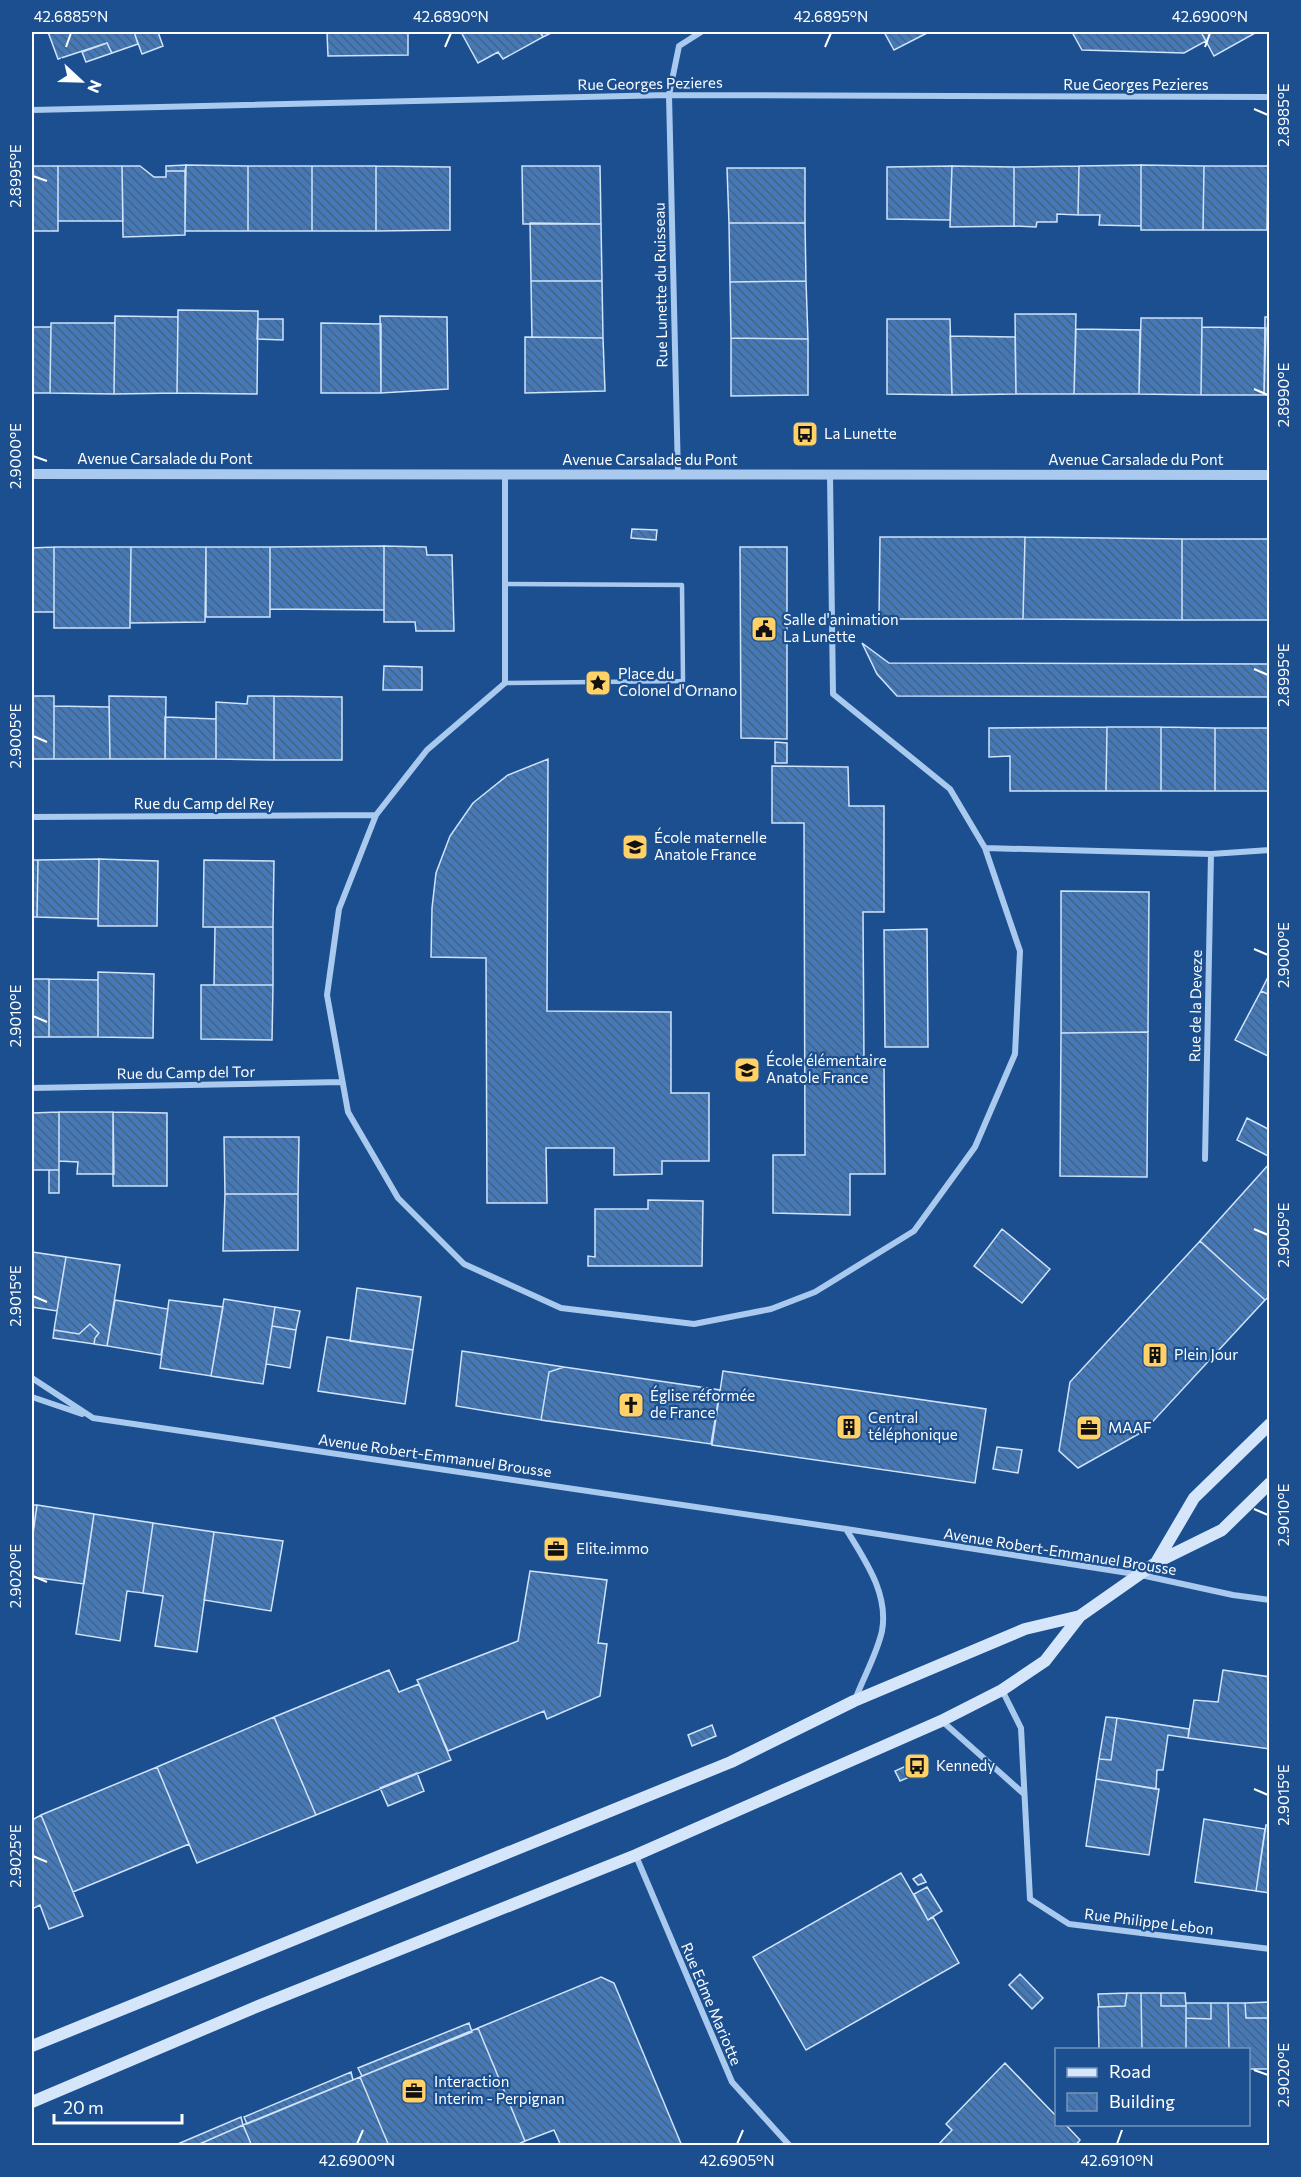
<svg xmlns="http://www.w3.org/2000/svg" width="1301" height="2177" font-family="Commissioner,sans-serif">
<defs>
<pattern id="building-back-hatch" width="6" height="6" patternUnits="userSpaceOnUse" patternTransform="scale(1.5)"><rect width="6" height="6" fill="#4478b7"/><path d="M-1 5l2 2M0 0l6 6M5-1l2 2" fill="none" stroke="#486282"/></pattern>
</defs>
<rect width="100%" height="100%" fill="#1b4f8f"/>
<path fill="url(#building-back-hatch)" stroke="#cfe3fa" stroke-width="1.5" d="M48,32H134L138,44L112,53L107,43L58,59Z
M134,32H158L163,46L142,54Z
M327,32H408V55L328,56Z
M461,32H540L543,37L503,59L498,52L478,63Z
M540,32H553L543,37Z
M884,32H929L894,50Z
M1072,32H1201L1206,41L1184,53L1082,50Z
M1201,32H1257L1214,56Z
M107,43L112,53L86,62L82,52Z
M186,165L185,171H166V166Z
M186,165L248,166V231H185Z
M1141,165L1204,166L1203,230H1141Z
M1141,165V226L1099,225L1100,215H1078L1079,166Z
M32,166H58V231H32Z
M58,166H122L123,221H58Z
M122,166H140L154,177H166V171H185V235L123,237Z
M248,166H312V231H248Z
M312,166H376V231H312Z
M376,166L450,167V230L376,231Z
M522,166H600L601,224H523Z
M952,166L1014,167V226L950,227Z
M952,166L950,220L887,219V167Z
M1079,166L1078,215L1057,214V222H1037L1036,227L1014,226V167Z
M1204,166H1268L1267,230H1203Z
M1268,166H1270V230H1267Z
M727,168H805V223H729Z
M530,223L601,224L602,281H531Z
M729,223H805L806,281L730,282Z
M531,281H602L603,338L532,337Z
M806,281L808,339L731,338L730,282Z
M178,310L258,311L257,394L177,393Z
M1015,314H1076L1074,394H1016Z
M115,316L178,317L177,393L114,394Z
M380,316L447,317L448,389L381,393Z
M1265,317H1270V395H1264Z
M1141,318H1202L1201,395L1139,394Z
M258,319H283V340L257,339Z
M887,319H950L952,395L887,394Z
M51,323H115L114,394L50,393Z
M321,323L381,324V393H321Z
M32,327H51L50,393H32Z
M1202,327L1266,328L1264,395H1201Z
M1076,329L1140,330L1139,394H1074Z
M950,336L1015,337L1016,394L952,395Z
M525,337L603,338L605,391L525,393Z
M731,338L808,339V395L731,396Z
M632,529L657,530L656,540L631,538Z
M880,537H1025L1023,619H879Z
M1025,537L1182,539V620L1023,619Z
M1182,539H1270V620H1182Z
M384,546V610L270,609V547Z
M384,546L426,547L427,555H452L454,631H416L415,622H384Z
M54,547V612H32V548Z
M54,547H131L130,628H54Z
M131,547H206L205,622L130,623Z
M206,547H270V617H206Z
M740,547H787V739L741,738Z
M862,643L889,663L1270,664V697L897,696L877,674Z
M384,666L422,667V690H383Z
M32,696H54V759H32Z
M109,696L166,697L165,759H110Z
M248,696H274V760L216,759V702L247,704Z
M274,696L342,697V760H274Z
M54,706L109,707L110,759H54Z
M165,717L216,719V759H165Z
M1107,727H1161V791H1106Z
M1107,727L1106,791H1010V756L989,757V728Z
M1161,727L1215,728V791H1161Z
M1215,728H1269L1270,791H1215Z
M775,742L787,743V763H775Z
M548,759L547,1011L671,1012V1093H709V1161H662V1174L614,1175V1148H546L547,1203H487L486,958L431,957L432,908L436,873L450,836L473,803L508,775Z
M772,766L848,767L849,806H884V912H863L864,1064L884,1065L885,1174H850V1215L773,1213V1155H805L804,823H772Z
M99,859L158,861L157,926H98Z
M99,859L98,919L37,917L38,860Z
M32,860H38L37,917H32Z
M204,860L274,861L273,927H203Z
M1061,891L1149,892L1148,1032L1061,1033Z
M215,927H273V985H214Z
M927,929L928,1047H885L884,930Z
M98,972L154,974L153,1038L98,1037Z
M1270,973V995L1261,991Z
M32,979H49V1037H32Z
M49,979L98,980V1037H49Z
M201,985H273L272,1040L201,1039Z
M1261,991L1270,995V1057L1235,1040Z
M1148,1032L1147,1177L1060,1176L1061,1033Z
M59,1112H113L114,1174H77L78,1162L59,1161Z
M59,1112V1170H32V1113Z
M113,1112L167,1113V1186H113Z
M1247,1118L1270,1130V1157L1237,1140Z
M224,1137H299L298,1194H225Z
M1270,1163V1296L1265,1300L1200,1241Z
M49,1170H59V1193H49Z
M225,1194H298V1250L223,1251Z
M648,1200L703,1201L702,1266H588V1256L595,1257V1209H648Z
M1002,1229L1050,1269L1022,1303L974,1266Z
M1200,1241L1265,1300L1144,1431L1078,1468L1059,1451L1070,1382Z
M32,1252L66,1257L57,1311L32,1307Z
M66,1257L120,1265L107,1346L94,1344L95,1338L99,1333L90,1324L79,1334L54,1330Z
M357,1288L421,1297L413,1350L350,1341Z
M224,1299L275,1307L263,1384L211,1376Z
M115,1300L168,1309L161,1355L107,1346Z
M169,1300L223,1307L211,1376L160,1368Z
M275,1307L300,1311L296,1330L272,1326Z
M90,1324L99,1333L95,1338L94,1344L53,1338L54,1330L79,1334Z
M272,1326L296,1330L290,1368L266,1364Z
M327,1337L413,1350L405,1404L318,1391Z
M462,1351L564,1367L549,1372L541,1420L456,1406Z
M564,1367L720,1390L711,1444L541,1420L549,1372Z
M723,1371L986,1409L975,1483L712,1445Z
M997,1447L1022,1450L1018,1473L993,1469Z
M32,1505H37L32,1541Z
M37,1505L94,1514L84,1584L32,1577V1541Z
M94,1514L153,1523L143,1593L127,1591L120,1641L76,1634Z
M153,1523L214,1532L197,1652L155,1646L163,1596L143,1593Z
M214,1532L283,1541L271,1611L204,1600Z
M530,1571L607,1580L598,1643L607,1644L600,1696L547,1719L544,1711L448,1751L417,1680L518,1641Z
M389,1670L399,1692L419,1684L451,1760L316,1815L274,1717Z
M1223,1670L1270,1677V1749L1188,1738L1194,1700L1218,1702Z
M274,1717L316,1815L197,1863L157,1767Z
M1106,1717L1117,1718L1111,1760L1099,1759Z
M1117,1718L1189,1729L1188,1738L1168,1735L1163,1770H1157L1156,1789L1096,1779L1099,1759L1111,1760Z
M712,1725L716,1736L692,1746L688,1735Z
M919,1760L923,1771L900,1781L895,1771Z
M157,1767L189,1844L73,1892L41,1815Z
M417,1773L424,1791L388,1806L380,1788Z
M1096,1779L1159,1789L1149,1855L1086,1846Z
M41,1815L83,1916L49,1929L40,1905L32,1909V1820Z
M1204,1819L1265,1829L1256,1891L1195,1882Z
M1266,1825L1270,1826V1893L1256,1891Z
M901,1873L928,1920L933,1917L959,1963L806,2050L753,1957Z
M921,1874L926,1882L918,1885L913,1879Z
M927,1887L942,1911L928,1920L914,1894Z
M1020,1974L1043,1998L1032,2009L1009,1985Z
M601,1977L614,1983L682,2146H561L554,2130L525,2141L478,2028Z
M1127,1993L1125,2006L1099,2007L1098,1994Z
M1127,1993H1141L1142,2050H1099L1098,2007L1125,2006Z
M1141,1993H1161V2006H1186V2050H1142Z
M1161,1993H1185L1186,2006H1161Z
M1270,2002V2018H1246L1245,2003Z
M1186,2003H1211V2019L1186,2018Z
M1211,2003H1228L1229,2050H1186V2018L1211,2019Z
M1228,2003H1245L1246,2018H1270V2069H1248V2050H1229Z
M469,2023L472,2032L362,2076L358,2068Z
M478,2028L525,2141L514,2146H389L360,2077Z
M1005,2063L1056,2116V2124H1065L1080,2140L1075,2146H937L952,2130L946,2124Z
M351,2072L353,2080L247,2124L244,2117Z
M360,2077L389,2146H252L243,2125Z
M241,2117L243,2125L195,2146H173Z
M243,2125L252,2146H195Z"/>
<g fill="none" stroke-linecap="round" stroke-linejoin="round">
<path stroke="#a9c9ee" stroke-width="4.5" d="M505,584L682,585L683,681L505,683"/>
<path stroke="#a9c9ee" stroke-width="6" d="M32,110L669,95L1270,97
M505,475V683L427,750L376,815L339,909L327,995L348,1112L398,1198L464,1264L561,1308L694,1324L771,1309L815,1292L914,1231L975,1147L1015,1054L1020,951L985,848L950,789L833,694L830,475
M678,475L669,95L679,46L701,32
M32,817L376,815
M985,848L1211,854L1270,850
M32,1088L341,1082
M1205,1159L1211,854
M32,1378L93,1418L846,1529L1141,1575L1233,1595L1270,1600
M32,1397L82,1414
M846,1529C864,1559 889,1593 882,1631C877,1654 863,1678 855,1700
M1002,1690L1021,1728L1030,1899L1069,1924L1270,1949
M942,1721L1024,1794
M636,1856L732,2082L790,2146"/>
<path stroke="#a9c9ee" stroke-width="10" d="M32,474L1270,475"/>
<path stroke="#d6e6fa" stroke-width="12" d="M1157,1561L1194,1498L1270,1424
M32,2046L731,1762L854,1701L1025,1629L1080,1616
M32,2102L256,2007L636,1855L941,1721L1002,1690L1045,1661L1080,1616L1157,1562L1222,1530L1270,1483"/>
</g>
<path fill="none" stroke="#fff" stroke-width="2" d="M66,47L71,33M445,47L451,33M825,47L831,33M1205,47L1210,33M1254,109L1268,115M33,176L47,181M1254,389L1268,395M33,456L47,461M1254,669L1268,675M33,736L47,742M1254,949L1268,955M33,1016L47,1022M1254,1229L1268,1235M33,1296L47,1302M1254,1509L1268,1515M33,1576L47,1582M1254,1789L1268,1795M33,1856L47,1862M1254,2070L1268,2075M357,2144L363,2130M737,2144L743,2130M1117,2144L1122,2130"/>
<defs>
<g id="bus-square" transform="scale(1.35)"><rect x="-9" y="-9" width="18" height="18" rx="4" fill="#ffd166" stroke="#1b4f8f"/><path d="M-5-6H5V4H4V6H2V4H-2V6H-4V4H-5ZM-3.5-4V0h7V-4ZM-3.5 1.2v1.5H-2V1.2ZM2 1.2v1.5H3.5V1.2Z" fill="#111"/></g>
<g id="civic-square" transform="scale(1.35)"><rect x="-9" y="-9" width="18" height="18" rx="4" fill="#ffd166" stroke="#1b4f8f"/><path d="M-.6-6.5H3V-4.5H.6V-3L4-1V1h2V6H-6V1h2V-1L-.6-3ZM-1.2 2.5V6h2.4V2.5Z" fill="#111"/></g>
<g id="sight-square" transform="scale(1.35)"><rect x="-9" y="-9" width="18" height="18" rx="4" fill="#ffd166" stroke="#1b4f8f"/><path d="M0-6L1.8-2.2L6-1.7L2.9 1.2L3.7 5.4L0 3.3L-3.7 5.4L-2.9 1.2L-6-1.7L-1.8-2.2Z" fill="#111"/></g>
<g id="school-square" transform="scale(1.35)"><rect x="-9" y="-9" width="18" height="18" rx="4" fill="#ffd166" stroke="#1b4f8f"/><path d="M0-5L7-2L0 1L-7-2ZM-4 1L0 2.5L4 1V4Q0 6-4 4Z" fill="#111"/></g>
<g id="building-square" transform="scale(1.35)"><rect x="-9" y="-9" width="18" height="18" rx="4" fill="#ffd166" stroke="#1b4f8f"/><path d="M-4-6H4V6H1V3H-1V6H-4ZM-2.5-4.3h1.7v1.8h-1.7ZM.8-4.3h1.7v1.8H.8ZM-2.5-1h1.7V.8h-1.7ZM.8-1h1.7V.8H.8Z" fill="#111"/></g>
<g id="church-square" transform="scale(1.35)"><rect x="-9" y="-9" width="18" height="18" rx="4" fill="#ffd166" stroke="#1b4f8f"/><path d="M-1.2-6h2.4v3.5h3.3v2.4h-3.3V6h-2.4V-.1h-3.3v-2.4h3.3Z" fill="#111"/></g>
<g id="office-square" transform="scale(1.35)"><rect x="-9" y="-9" width="18" height="18" rx="4" fill="#ffd166" stroke="#1b4f8f"/><path d="M-6-3h4V-5.5h4V-3h4V5H-6ZM-1-4.5V-3h2v-1.5ZM-6 0V1H6V0Z" fill="#111"/></g>
</defs>
<g fill-rule="evenodd">
<use href="#bus-square" x="805" y="434"/>
<use href="#civic-square" x="764" y="629"/>
<use href="#sight-square" x="598" y="683"/>
<use href="#school-square" x="635" y="847"/>
<use href="#school-square" x="747" y="1070"/>
<use href="#building-square" x="1155" y="1355"/>
<use href="#church-square" x="631" y="1405"/>
<use href="#building-square" x="849" y="1427"/>
<use href="#office-square" x="1089" y="1428"/>
<use href="#office-square" x="556" y="1549"/>
<use href="#bus-square" x="917" y="1766"/>
<use href="#office-square" x="414" y="2091"/>
</g>
<g text-anchor="middle" stroke-width="4.5" stroke-linejoin="round" paint-order="stroke">
<g font-size="15" fill="#fff" stroke="#1b4f8f">
<text transform="translate(650 84) rotate(-1)" y="5">Rue Georges Pezieres</text>
<text x="1136" y="90">Rue Georges Pezieres</text>
<text transform="translate(661 285) rotate(-91)" y="5">Rue Lunette du Ruisseau</text>
<text x="165" y="464">Avenue Carsalade du Pont</text>
<text x="650" y="465">Avenue Carsalade du Pont</text>
<text x="1136" y="465">Avenue Carsalade du Pont</text>
<text x="204" y="809">Rue du Camp del Rey</text>
<text transform="translate(1196 1006) rotate(-89)" y="5">Rue de la Deveze</text>
<text transform="translate(186 1073) rotate(-1)" y="5">Rue du Camp del Tor</text>
<text transform="translate(435 1456) rotate(8)" y="5">Avenue Robert-Emmanuel Brousse</text>
<text transform="translate(1060 1552) rotate(9)" y="5">Avenue Robert-Emmanuel Brousse</text>
<text transform="translate(1149 1922) rotate(7)" y="5">Rue Philippe Lebon</text>
<text transform="translate(711 2004) rotate(67)" y="5">Rue Edme Mariotte</text>
</g>
<g font-size="15" fill="#fff" stroke="#1b4f8f" text-anchor="start">
<text x="824" y="439">La Lunette</text>
<text x="783" y="625">Salle d'animation<tspan x="783" dy="17">La Lunette</tspan></text>
<text x="618" y="679">Place du<tspan x="618" dy="17">Colonel d'Ornano</tspan></text>
<text x="654" y="843">École maternelle<tspan x="654" dy="17">Anatole France</tspan></text>
<text x="766" y="1066">École élémentaire<tspan x="766" dy="17">Anatole France</tspan></text>
<text x="1174" y="1360">Plein Jour</text>
<text x="650" y="1401">Église réformée<tspan x="650" dy="17">de France</tspan></text>
<text x="868" y="1423">Central<tspan x="868" dy="17">téléphonique</tspan></text>
<text x="1108" y="1433">MAAF</text>
<text x="576" y="1554">Elite.immo</text>
<text x="936" y="1771">Kennedy</text>
<text x="434" y="2087">Interaction<tspan x="434" dy="17">Interim - Perpignan</tspan></text>
</g>
</g>
<rect width="1301" height="2177" fill="none" stroke="#1b4f8f" stroke-width="66"/>
<rect x="1055" y="2048" width="195" height="78" fill="#1b4f8f" stroke="#7695bc" stroke-width="1.5"/>
<rect x="1067" y="2068" width="30" height="9" fill="#d6e6fa" stroke="#7695bc" stroke-width="1.5"/>
<text x="1109" y="2078" font-size="18" fill="#ffffff">Road</text>
<rect x="1067" y="2093" width="30" height="18" fill="url(#building-back-hatch)" stroke="#7695bc" stroke-width="1.5"/>
<text x="1109" y="2108" font-size="18" fill="#ffffff">Building</text>
<g transform="translate(81 81) rotate(112)" stroke="#1b4f8f" stroke-width="4.5" paint-order="stroke">
<path d="M0-4.5L10 22L0 15L-10 22Z" fill="#ffffff"/>
<text y="-9" font-size="16" font-weight="bold" text-anchor="middle" fill="#ffffff">N</text>
</g>
<path d="M54 2114v9h128v-9" fill="none" stroke="#ffffff" stroke-width="3"/>
<text x="63" y="2114" font-size="18" fill="#ffffff" stroke="#1b4f8f" stroke-width="4.5" paint-order="stroke">20 m</text>
<rect x="33" y="33" width="1235" height="2111" fill="none" stroke="#fff" stroke-width="2"/>
<g font-size="15" text-anchor="middle" fill="#fff">
<text x="71" y="22">42.6885°N</text>
<text x="451" y="22">42.6890°N</text>
<text x="831" y="22">42.6895°N</text>
<text x="1210" y="22">42.6900°N</text>
<text transform="translate(1284 115) rotate(-90)" y="5">2.8985°E</text>
<text transform="translate(16 176) rotate(-90)" y="5">2.8995°E</text>
<text transform="translate(1284 395) rotate(-90)" y="5">2.8990°E</text>
<text transform="translate(16 456) rotate(-90)" y="5">2.9000°E</text>
<text transform="translate(1284 675) rotate(-90)" y="5">2.8995°E</text>
<text transform="translate(16 736) rotate(-90)" y="5">2.9005°E</text>
<text transform="translate(1284 955) rotate(-90)" y="5">2.9000°E</text>
<text transform="translate(16 1016) rotate(-90)" y="5">2.9010°E</text>
<text transform="translate(1284 1235) rotate(-90)" y="5">2.9005°E</text>
<text transform="translate(16 1296) rotate(-90)" y="5">2.9015°E</text>
<text transform="translate(1284 1515) rotate(-90)" y="5">2.9010°E</text>
<text transform="translate(16 1576) rotate(-90)" y="5">2.9020°E</text>
<text transform="translate(1284 1795) rotate(-90)" y="5">2.9015°E</text>
<text transform="translate(16 1856) rotate(-90)" y="5">2.9025°E</text>
<text transform="translate(1284 2075) rotate(-90)" y="5">2.9020°E</text>
<text x="357" y="2166">42.6900°N</text>
<text x="737" y="2166">42.6905°N</text>
<text x="1117" y="2166">42.6910°N</text>
</g>
</svg>
